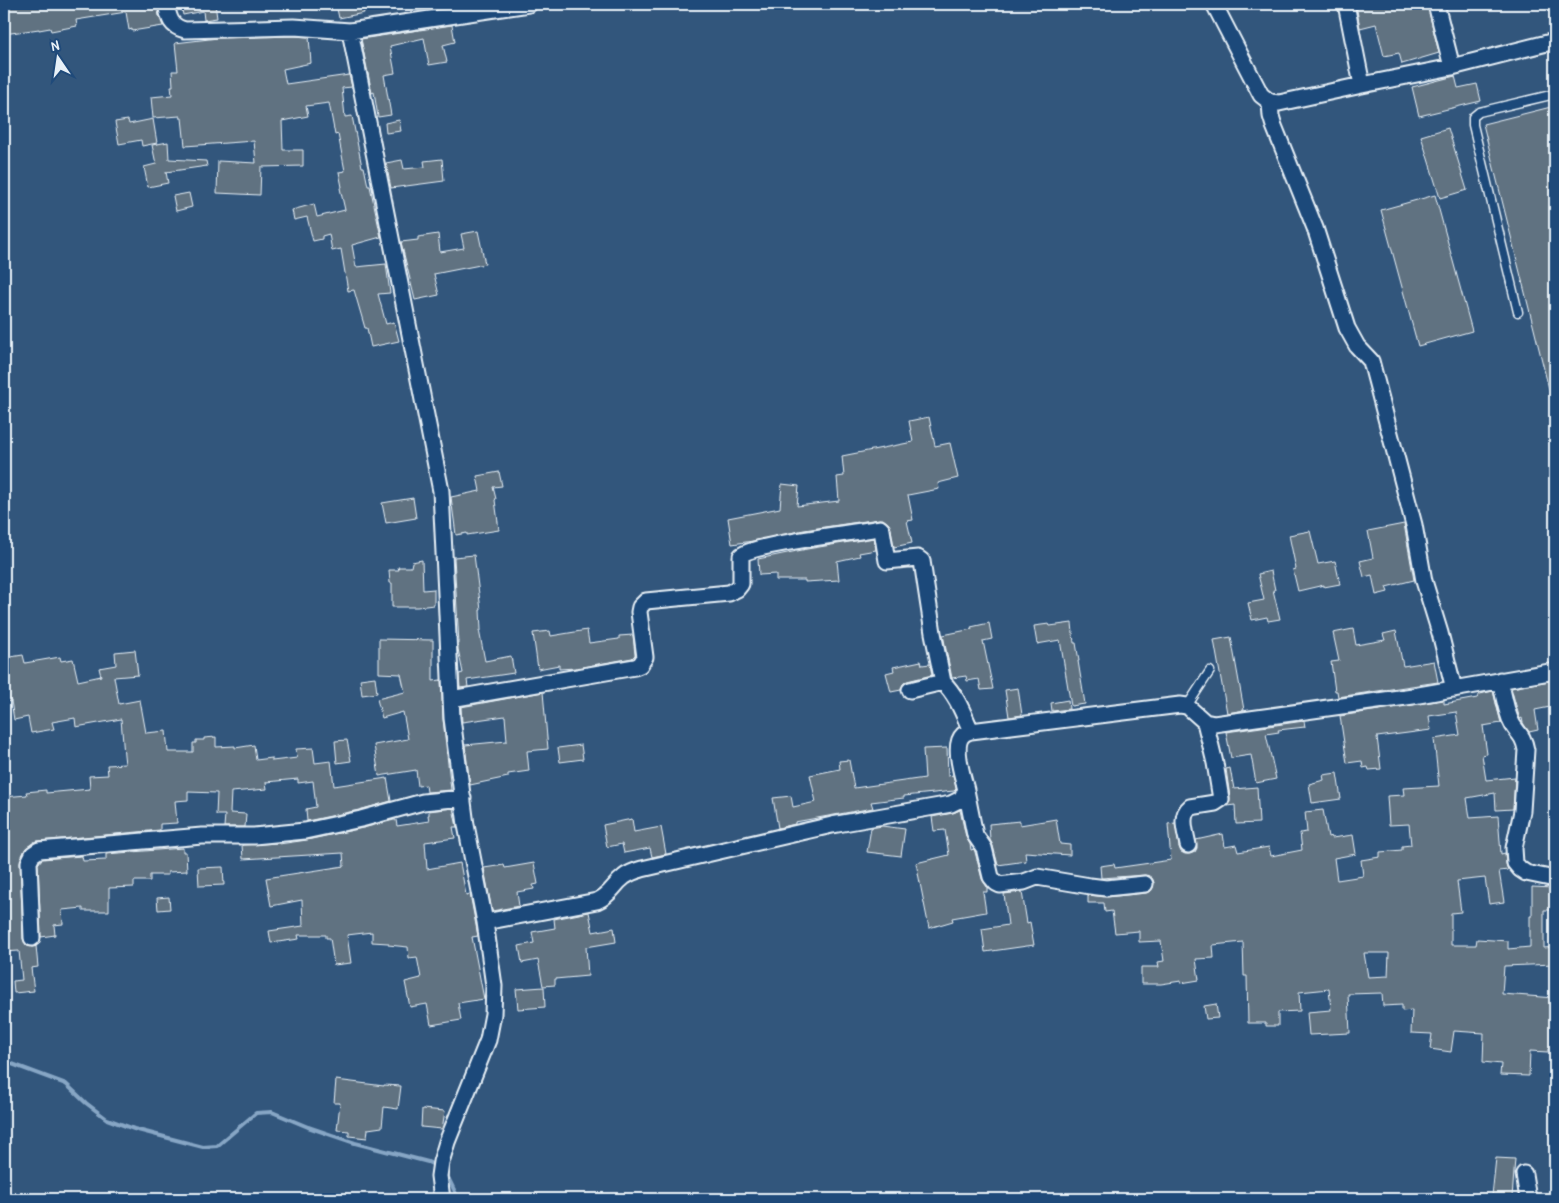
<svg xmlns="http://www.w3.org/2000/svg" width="1559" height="1203" font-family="'Patrick Hand',sans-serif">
<rect width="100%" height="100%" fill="#32567c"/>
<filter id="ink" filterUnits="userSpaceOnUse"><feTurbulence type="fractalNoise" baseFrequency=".02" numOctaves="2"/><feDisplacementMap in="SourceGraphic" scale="10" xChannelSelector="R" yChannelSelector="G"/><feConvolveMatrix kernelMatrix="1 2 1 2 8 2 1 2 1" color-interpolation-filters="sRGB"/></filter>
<g filter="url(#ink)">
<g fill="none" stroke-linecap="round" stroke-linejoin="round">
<path stroke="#87a6c5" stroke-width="4" d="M4,1061L66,1084L86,1103L107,1119L134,1129L203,1147L217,1146L256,1113L272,1112L308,1127L355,1143L428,1162L436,1166
M445,1171L458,1198L460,1199"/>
</g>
<path fill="#607281" stroke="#e8f1f8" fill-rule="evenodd" d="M4,4H157L159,16L163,26L132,31V29L129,30L126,12L76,20L77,26L51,31L50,28L39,30V29L4,34Z
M181,4H215L217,18L204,20L203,11L183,15Z
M336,4H362L364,13L339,18Z
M1356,4H1427L1439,53L1402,64L1399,53L1384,56L1376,24L1360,28Z
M452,25L455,42L443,45L447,62L429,65L424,38L390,46L395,73L384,75L391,115L378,117L374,92L372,93L361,39Z
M294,36L309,37L311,63L283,69L286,84L349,75L352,87L342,88L345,117L352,116L362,167H364L368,186H370L381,237L352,245L356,267L386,264L390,293L378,294L386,324L394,322L399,341L371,347L367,328H365L354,290L348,291L341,249L332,251L329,234L322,236V239L313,241L307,217L294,220L292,210L314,204L317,217L345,210L340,188L342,187L339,172L345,171L338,134L335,135L329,103L306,106L308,116L282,121L283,150H303V166L261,167L260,195L217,193L218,161L256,163L254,141L185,146L182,118H180V116L153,118L151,97L172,95L171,86H173L172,71H178L175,43L218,38Z
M1455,76L1458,88L1477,84L1481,101L1419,116L1412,87Z
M1555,106V397H1551L1483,124Z
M153,119L157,143L142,146L141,140L119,144L115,122L128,120L129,124Z
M399,120L401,131L386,133L385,123Z
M1448,128L1467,190L1440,198L1421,136Z
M168,142L169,159L206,161L207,166L166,172L168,183L148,187L144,167L156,164L152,145Z
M442,159L444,181L391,188L386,163L402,160L404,169L425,167L424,161Z
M189,193L192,207L176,211L173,196Z
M1435,195L1472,331L1418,346L1381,210Z
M478,231L485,264L434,274L439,295L415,300L401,242L418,240V237L438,234L440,252L464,248L461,234Z
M929,417L935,446L950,443L958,478L938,483L939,489L908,495L913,520L907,521L912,543L894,547L891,529L889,524L883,519H879L804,530L753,541L732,544L728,518L780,508L782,484L799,486L797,506L839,501L837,477L844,476L842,456L913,442L909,421Z
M499,472L502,486L493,487L496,499L495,500L499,530L467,535V533L456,535L451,497L480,491L477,476Z
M413,498L416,518L386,523L382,503Z
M1404,524L1414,580L1386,587L1388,592L1376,595L1372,575L1364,577L1360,561L1373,558L1368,531Z
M1310,531L1318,564L1335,561L1340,584L1324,587V585L1298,591L1293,570L1296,569L1289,535Z
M874,538L876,550L859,553L860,556L837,561L839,580L805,582V580H776V574L759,575L758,559L807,549Z
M474,555L481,610H480L481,630H479L485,661L511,656L514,673L467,680L468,687L460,688L459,674L463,673L458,649V644H459L454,557Z
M422,560L423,590L434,589V605L417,607H392V583H390L389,570H399L398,567H411L412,562Z
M1271,571L1275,590H1273L1280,619L1268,621L1267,617L1252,620L1248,603L1264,600L1258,574Z
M989,623L992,639L983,641L993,689L981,690L979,679L967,681L966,676L952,678L943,635L972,629L971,627Z
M1072,623L1074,643H1076L1079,661H1078L1085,704L1071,706L1060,640L1037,644L1034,626L1049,624L1050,626Z
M1353,629L1356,645L1385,640L1383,634L1396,631L1403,666L1434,661L1438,682L1338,697L1337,691H1335L1331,662L1339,661L1333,633Z
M587,630L589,643L619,639V636L633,635L635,655L632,658L576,668L559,669V665L538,669L533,633L550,631L551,636Z
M1231,637L1244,710L1227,713L1214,640Z
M379,639L433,640V681L441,680L443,719L451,790L427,792L426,785L418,786L416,770L379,776L374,745L408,739L403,712L382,718L377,699L405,692L401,674L379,673Z
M135,650L138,675L114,677L119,704L140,700L146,733L166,731L168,752H193V743H196V740H204V738L216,737V747L235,746V748L254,745L256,760L272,758V761L297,758L296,749L313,748L315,763L331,761L334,786L387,778L391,801L359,810L307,821L306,809L316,807L313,781L298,783V779L266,782L267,789L231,792L230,813L246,814L245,827H224L225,815H216L217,793L188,792V800L175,801L177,823L160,824V830L38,841L34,842L25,849L20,862L23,939L27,946L32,947L36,946L38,967L31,968L34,991L14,993L13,981L22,980L19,951L4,952V797L27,795L26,792L46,790V793L90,789L89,776L108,775L107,765L125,764L124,755L121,719L76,727L75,718L52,722L54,729L31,733L28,717L14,720L11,701L4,702V678H6L4,658L23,655L25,663L60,657L61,661L73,659L78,681L101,676L99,668L116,665L115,652Z
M921,661L922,665L930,664L932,675L907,681L903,684L901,690L891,692L886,673L894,671L893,667Z
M375,677L377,693L362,695L360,679Z
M1555,680V706L1535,710L1538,730L1529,732L1523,723L1522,718L1520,719L1519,716L1511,688Z
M1018,688L1022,715L1009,717L1005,690Z
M1493,691L1501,723L1483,726L1487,754L1482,755L1486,780L1515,777L1513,809L1496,810L1495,793L1467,798L1470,818L1498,816L1501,854L1505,853L1506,864L1508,870L1499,871L1504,902L1489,904L1485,878L1457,881L1461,912L1451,913V945H1476L1477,939L1508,941V949L1530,947V916H1532V887L1553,888V910H1544V948L1555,947V964L1504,966L1502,994L1555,998V1050L1548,1049V1052L1530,1051L1529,1076L1500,1075L1501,1064L1483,1062L1484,1033L1454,1031L1451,1052L1430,1049L1432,1034L1411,1033L1412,1010L1402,1011V1005L1383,1006L1382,993L1348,994L1350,1033L1309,1035L1307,1012L1331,1010L1329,989L1299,992L1300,1011L1278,1012V1026H1266V1023H1248L1247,976H1244L1243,942L1213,945L1214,958L1196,959L1199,980L1181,983V981L1161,984H1141V967H1159L1158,962L1164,961L1161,941L1139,942V931L1115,933L1112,911L1105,912L1104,903H1088V895L1107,897L1146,893L1150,892L1153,888L1154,883L1152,878L1145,875L1101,878L1100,866L1114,864L1115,868L1171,860L1168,824L1175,823L1179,847L1181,852L1185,854H1190L1195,852L1197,848L1196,840L1223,834L1225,847L1236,845L1238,852L1269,847L1271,856L1302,850L1300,833L1307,832L1305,812L1323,810L1328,837L1331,836L1332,838L1353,835L1356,854L1334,858L1337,880L1363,876L1361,860L1380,857V852L1402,850V846L1411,845L1409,824L1389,825L1387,796L1404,795L1403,788L1439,786L1434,739L1460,735L1456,712L1429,716L1431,730L1377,737L1381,769L1369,770L1368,767L1363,768L1362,761L1347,763L1340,716L1444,700V704L1477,698L1480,694ZM1364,953H1389L1388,976L1368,977Z
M543,692L548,749L527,751L529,771L508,774V777L470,785L465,745L507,741L505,716L462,722L461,707Z
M1068,700L1069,709L1052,711L1051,703Z
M1304,721L1305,727L1278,730L1279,732L1266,734L1276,779L1256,783L1251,755L1231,758L1226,732Z
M347,740L351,761L337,763L335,741Z
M581,745L583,759L560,762L558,748Z
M947,748L948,776L953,775L956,789L954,791L904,796V798L871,802L873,808L795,822V824L778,828L773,798L791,796L793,807L816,802L810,775L840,769L839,761L849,760L854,788L925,778L923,749Z
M1230,768L1234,789L1257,787L1259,823L1236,824L1235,805L1227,806L1230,802V797L1226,769Z
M1337,773L1341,799L1312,803L1309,784L1324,780L1323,775Z
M453,808L457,827H453L455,838L425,842L427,869L460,863L466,895L470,894L478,936L472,937L484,999L458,1003L461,1020L431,1025L427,1004L410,1007L405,982L421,978L417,957L409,958L408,947L388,945V943L372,942V932L347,935L351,963L334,965L330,938H326V935H298L299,939L271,943L269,931L303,926L302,900L271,906L266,878L344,866L343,853L243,859L242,845L279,843V844L307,840L363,828L394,820H396L397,826L429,821L428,815H429V811Z
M960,810L966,837L970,844L971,850L974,849L975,852L982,879L987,887V892H983L986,912L952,918L953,921L929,928L916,863L949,855L945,830L934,831L932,817L953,813Z
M632,819L634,832L661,827L666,854L652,857L650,848L624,853L622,844L607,847L603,825Z
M1056,819L1060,844L1070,845V855L1025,852L1026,861L998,865L993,846L990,840L989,824L1020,821V825Z
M882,826L905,829L901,856L867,852L871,828Z
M183,848V852H186L187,871L168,872V875H150V881H134V887L109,888V911H83V908L62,910L63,924L54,925L55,935L41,937L38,864L42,859L82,856L83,861L106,860V854Z
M534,863L538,884L533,885L534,889L517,892L519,906L492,911L484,868L504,865L505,868Z
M223,867L224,885L199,886L198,868Z
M1022,892L1027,923L1030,922L1034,945L985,952L982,929L1008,925L1004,894Z
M169,897L170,909L158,910L157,898Z
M589,912L593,932L614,928L616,942L586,947L588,976L555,979V985L543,986L538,960L522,963L519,946L534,943L532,932L555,928L554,919Z
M544,987L545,1007L518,1009L516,989Z
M1216,1004L1218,1018L1206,1019L1204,1006Z
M336,1080L384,1086V1085L401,1086L398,1109L384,1107L382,1127L368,1129L367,1138L349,1136V1131L337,1130L340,1103H334Z
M422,1109L445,1111L442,1129L421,1127Z
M1496,1158L1515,1159L1512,1198L1492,1196Z"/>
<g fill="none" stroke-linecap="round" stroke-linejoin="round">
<g stroke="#e8f1f8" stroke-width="11">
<path id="lane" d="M1518,312L1473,125V117L1479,112L1555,94
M1187,706L1210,671"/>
</g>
<g stroke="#e8f1f8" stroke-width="19">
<path id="street" d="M166,4C169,18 170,26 185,30L294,27L350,31L529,4
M1214,4L1261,95L1270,102L1279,103L1362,85L1452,67L1555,41
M1346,4L1362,85
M1436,4L1452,67
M350,31L441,491L452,718L466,825L485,922L494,986L493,1014L488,1040L447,1142L441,1162L439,1176L442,1199
M1270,102L1271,116L1274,126L1315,228L1347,328L1357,346L1371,361L1414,525L1424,581L1440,633L1454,689
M1500,680C1503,692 1505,706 1510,719C1515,733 1523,732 1526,750L1522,811L1514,848L1515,863L1520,869L1526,873L1555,879
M910,690L943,682C957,696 963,713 971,731
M451,699L635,667L640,665L645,657L639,612L640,607L646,601L729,593L737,589L741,584V556C749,545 859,532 880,528L882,530L887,561L918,558L922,561L933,633L943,682
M966,790L975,835L984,848L991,877L996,883L1000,885L1024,882L1037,877L1090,886L1106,888L1145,884
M1188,845C1186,833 1179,816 1190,807L1215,803L1221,799L1215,763L1205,722
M485,922L597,901C612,894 612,886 624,877C629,873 635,871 642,869L832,825L951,804L961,799L966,790C963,777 952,745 963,735C965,733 968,732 971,731L1180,705L1187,706L1205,722L1214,724L1413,696L1555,671
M32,938L29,862L33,854L39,850L202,836H254L305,831L361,819L423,802L463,798
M1524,1174L1528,1199"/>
</g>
<use href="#lane" stroke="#1f4a7a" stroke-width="8"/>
<use href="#street" stroke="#1f4a7a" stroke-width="15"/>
</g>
</g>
<rect width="1559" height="1203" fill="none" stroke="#1f4a7a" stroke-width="20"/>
<rect x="10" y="10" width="1539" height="1183" fill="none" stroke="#e8f1f8" stroke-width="2" filter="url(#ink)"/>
<g transform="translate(58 58) rotate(347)" stroke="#1f4a7a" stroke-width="4" paint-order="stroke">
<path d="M0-4L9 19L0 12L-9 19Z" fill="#e8f1f8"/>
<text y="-8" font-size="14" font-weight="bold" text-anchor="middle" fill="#e8f1f8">N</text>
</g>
</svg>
